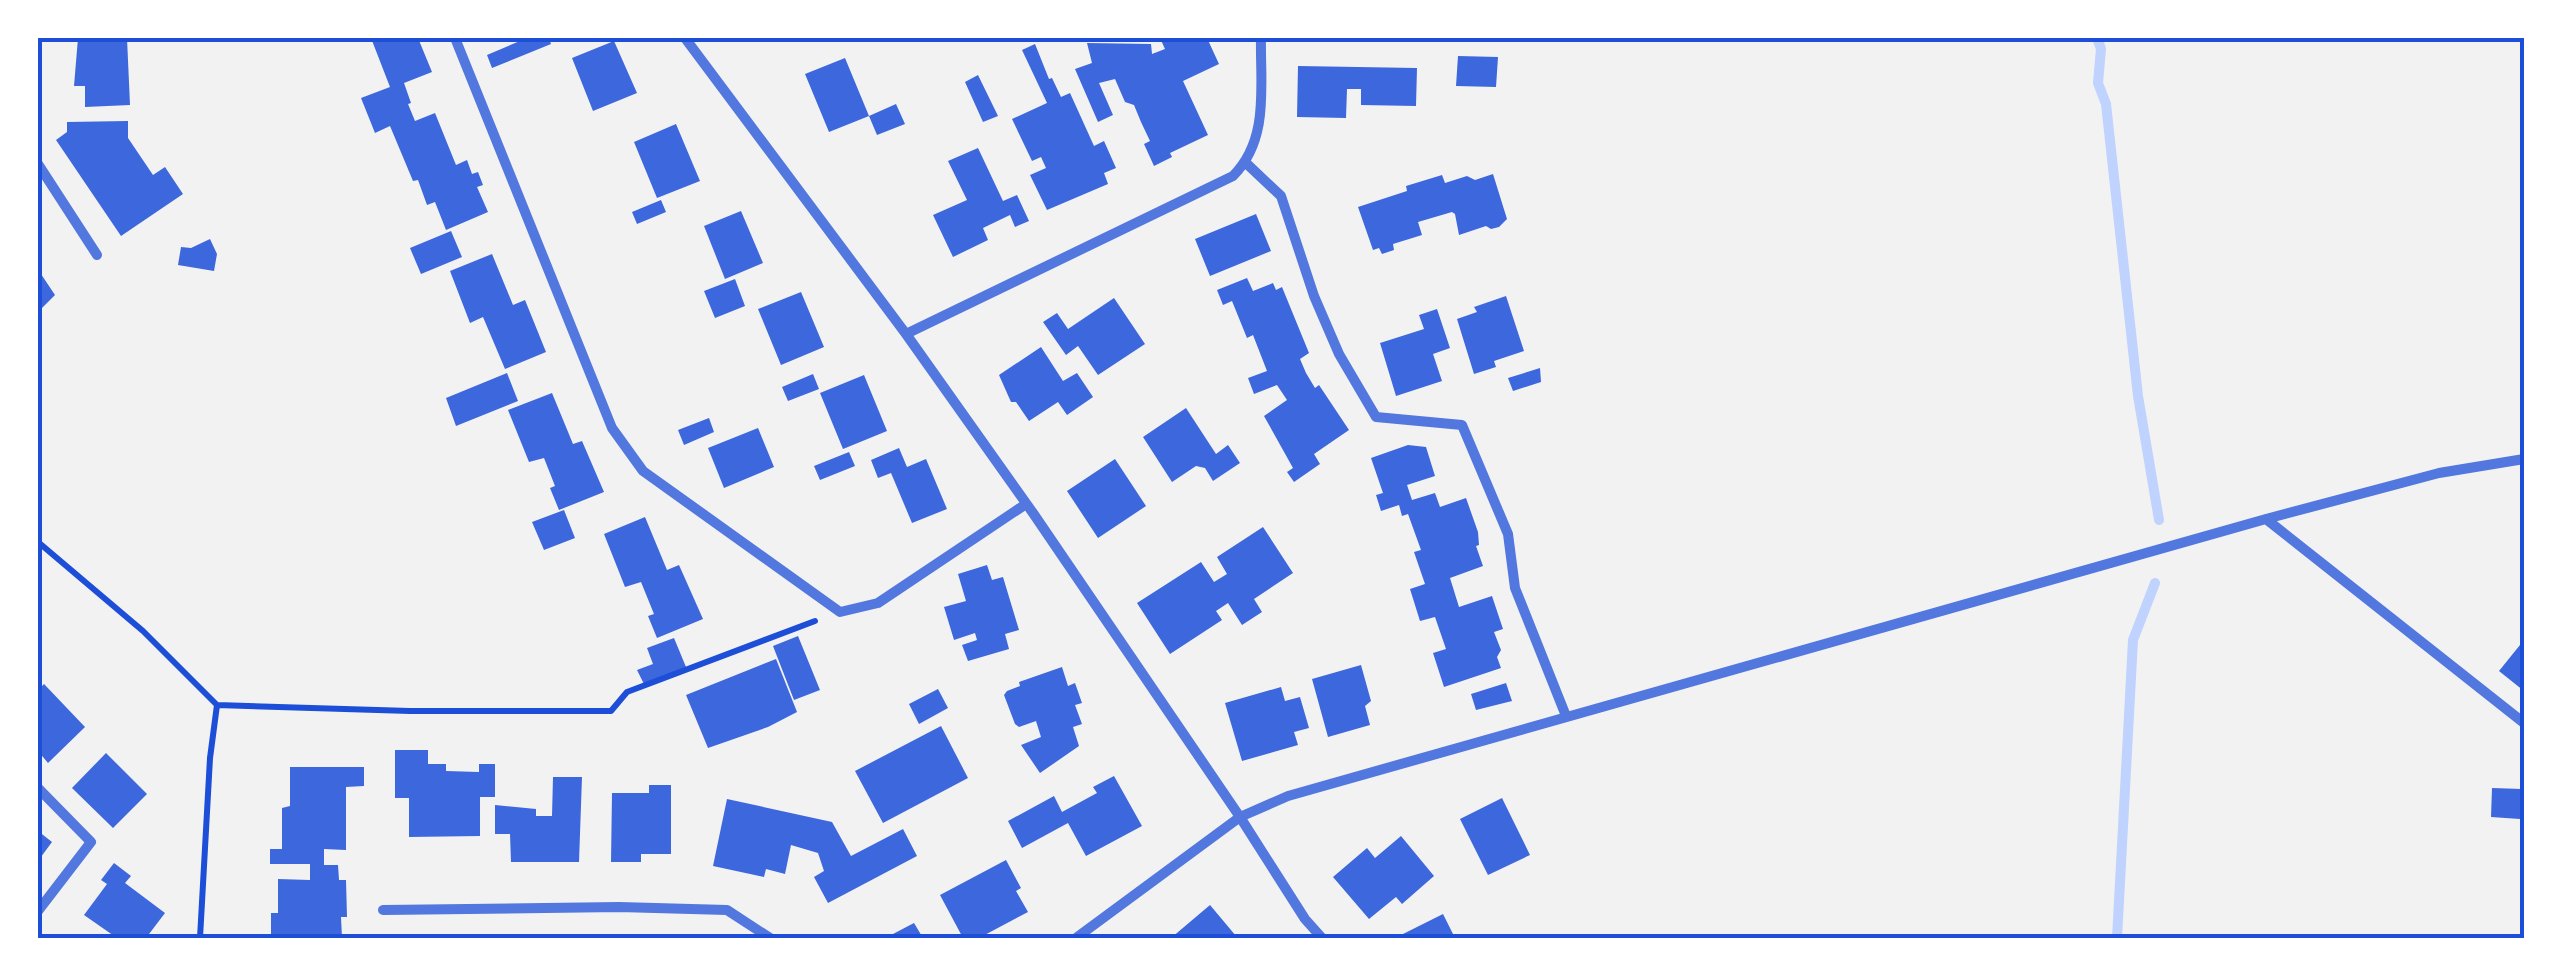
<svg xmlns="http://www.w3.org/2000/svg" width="2562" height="976" font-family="Figtree,sans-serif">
<rect width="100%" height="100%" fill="#f2f2f2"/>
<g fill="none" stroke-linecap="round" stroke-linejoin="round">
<path stroke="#bfd3fe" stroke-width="10" d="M2097,38L2101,49L2098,83L2106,104L2138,396L2159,520
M2117,938L2133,640L2155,583"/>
</g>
<path fill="#3d67dc" d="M78,38H127L130,105L85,107V86H74Z
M371,38H418L432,72L404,83L411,103L408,104L415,121L435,113L456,165L467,160L472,174L478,172L483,185L477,187L488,212L446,230L435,202L427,205L418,180L413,181L390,126L375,133L361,98L390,87Z
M527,38H549L551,44L492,68L487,55Z
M1160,38H1207L1219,64L1183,81L1208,135L1170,153L1172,157L1154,166L1144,144L1150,141L1141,122L1134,105L1125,102L1115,79L1099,83L1113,115L1098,122L1075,69L1092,63L1087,43L1151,44L1152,54L1165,49Z
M614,41L637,93L593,111L572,58Z
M1035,44L1049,79L1052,78L1061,97L1070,93L1094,146L1104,141L1116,168L1104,173L1108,184L1047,210L1030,175L1046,168L1041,157L1032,161L1012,119L1047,103L1022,50Z
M1458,56L1498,57L1496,87L1456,86Z
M845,58L869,116L896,104L905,124L877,135L869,116L829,132L805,74Z
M1298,66L1417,68L1416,106L1361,105V89H1347L1346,118L1297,117Z
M978,75L998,116L983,122L965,82Z
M128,121V138L153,175L165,167L183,194L121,236L56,140L67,132V122Z
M676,124L700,181L657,198L634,142Z
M978,148L1003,201L1017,195L1029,221L1015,227L1010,215L983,228L988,240L953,257L933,215L967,200L948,161Z
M1493,174L1507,219L1499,227L1491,229L1486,226L1459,235L1455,214L1452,212L1418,222L1422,235L1393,244L1394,250L1382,254L1379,248L1373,250L1358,207L1407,191L1406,186L1442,175L1445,183L1467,176L1475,180Z
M661,200L666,212L637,224L632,212Z
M741,211L763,263L725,279L704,226Z
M1256,214L1271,251L1210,276L1195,239Z
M451,231L462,257L421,274L410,248Z
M210,239L217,254L214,271L178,265L181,247L191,248Z
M492,254L513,305L525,300L546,352L505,369L483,317L470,323L450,271Z
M41,274L55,295L38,312V276Z
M1247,278L1253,291L1273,283L1276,290L1282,287L1309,353L1300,359L1306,373L1315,388L1319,385L1349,430L1314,454L1320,464L1294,482L1287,472L1293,468L1264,416L1287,400L1277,385L1254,394L1248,378L1267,371L1253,335L1247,338L1232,301L1223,305L1217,290Z
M735,279L745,306L715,318L704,291Z
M801,292L824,347L781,365L758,309Z
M1506,296L1524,351L1494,361L1496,367L1474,374L1457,319L1477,312L1474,307Z
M1114,298L1145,344L1098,375L1078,346L1066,355L1043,322L1057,313L1068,329Z
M1437,309L1450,348L1433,354L1442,381L1396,396L1380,343L1424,329L1419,315Z
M1041,347L1063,381L1077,373L1093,397L1067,415L1058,402L1029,421L1016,402H1011L999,375Z
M1540,368L1541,382L1513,391L1508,378Z
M507,373L518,401L456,426L446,398Z
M813,374L819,389L788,401L782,387Z
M864,375L887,431L843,449L820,393Z
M552,393L573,444L582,441L604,492L559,510L550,488L555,486L544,458L529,462L508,410Z
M1186,408L1216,454L1228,445L1240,463L1213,481L1205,468L1196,466L1172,482L1143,437Z
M709,418L714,432L684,445L678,430Z
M758,428L774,467L724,488L708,448Z
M1408,445L1426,447L1435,476L1407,485L1412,500L1435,493L1440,507L1466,498L1478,532L1479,545L1476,546L1483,566L1450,578L1459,607L1492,596L1503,629L1494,632L1501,650L1497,657L1501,668L1444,687L1433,653L1446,649L1435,617L1420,621L1410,589L1425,584L1414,552L1421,550L1408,514L1402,516L1399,505L1381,511L1376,495L1383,493L1371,458Z
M899,448L907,467L926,459L947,509L912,523L891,473L878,478L871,460Z
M849,452L855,466L820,480L814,466Z
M1115,459L1146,506L1098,538L1067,491Z
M564,510L575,538L544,550L532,522Z
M645,517L667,570L679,565L703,619L657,638L648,616L654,614L641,582L625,587L604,534Z
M1263,527L1293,573L1254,599L1262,612L1242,625L1228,603L1216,611L1222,620L1170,654L1137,603L1201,562L1214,582L1227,574L1217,557Z
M987,565L992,580L1003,577L1019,630L1005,634L1009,649L968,661L962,645L977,640L975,633L954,640L944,607L966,601L958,574Z
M798,636L820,690L794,700L773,646Z
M674,638L686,667L644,684L637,670L653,664L647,648Z
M2524,640V691L2499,671Z
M776,659L797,712L768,727L708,748L686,695Z
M1361,665L1371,701L1365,706L1370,725L1328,737L1312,679Z
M1062,667L1068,686L1075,683L1082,703L1075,705L1082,724L1073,727L1079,746L1040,773L1021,745L1041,737L1036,721L1019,727L1015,724L1004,695L1007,691L1020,686L1019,682Z
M1506,683L1512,701L1476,710L1471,694Z
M44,684L85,727L48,763L38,751V690Z
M1281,687L1285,701L1300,697L1309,728L1294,732L1298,745L1242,761L1225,703Z
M938,689L948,708L919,724L909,704Z
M941,726L968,778L883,823L855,771Z
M395,750H428V764H446V771L479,772V764H495V797H480V836L409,837V798H395Z
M106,753L147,794L113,828L72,788Z
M290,767H364V786L346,787V850L324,849V865H338L339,880H346L347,917H341L342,938H271V913H278V879L310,880V864H270V849H282V808L290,806Z
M1114,776L1142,826L1086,856L1068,823L1022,848L1008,821L1054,796L1062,812L1097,793L1093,787Z
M553,777H582L579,862H511L510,834H495V805L536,809V816H552Z
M649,785H671V854H641V862H611L612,793H649Z
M2492,788L2522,789L2520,819L2491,817Z
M1502,798L1530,855L1488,875L1460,819Z
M727,799L832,822L851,856L903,829L917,856L828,903L814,877L824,871L818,853L791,845L785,874L766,869L764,877L713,866Z
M38,831L52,842L38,861Z
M1401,836L1434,876L1402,904L1396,897L1369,919L1333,877L1367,848L1375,858Z
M1006,860L1021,888L1016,891L1028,912L979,938H963L940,895Z
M114,863L131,876L125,883L165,913L146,938H117L84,915L107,884L101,880Z
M1210,905L1236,936L1171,938Z
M1443,914L1455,938H1405L1403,934Z
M914,923L923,938H879L893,934Z"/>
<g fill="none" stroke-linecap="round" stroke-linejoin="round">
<path stroke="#1d4ed8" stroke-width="6" d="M38,542L143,631L217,705L410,711H611L627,692L815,621
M200,938L210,758L217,705"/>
<path stroke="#5277de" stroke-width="10" d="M455,38L612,428L643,471L840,612L878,603L1026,504
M685,38L906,334L1033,513L1240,817L1305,919L1322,938
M1246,163L1281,196L1314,296L1339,354L1376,417L1462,425L1508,534L1515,588L1566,716
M38,164L97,255
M906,334L1233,176C1270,139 1260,85 1261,38
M2266,519L2524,723
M38,788L91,842L38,911
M383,910L619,907L727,910L770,938
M1076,938L1240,817L1288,796L2266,519L2439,473L2524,459"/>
</g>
<rect width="2562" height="976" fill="none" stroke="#ffffff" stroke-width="80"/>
<rect x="40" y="40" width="2482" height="896" fill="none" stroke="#1d4ed8" stroke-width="4"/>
</svg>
